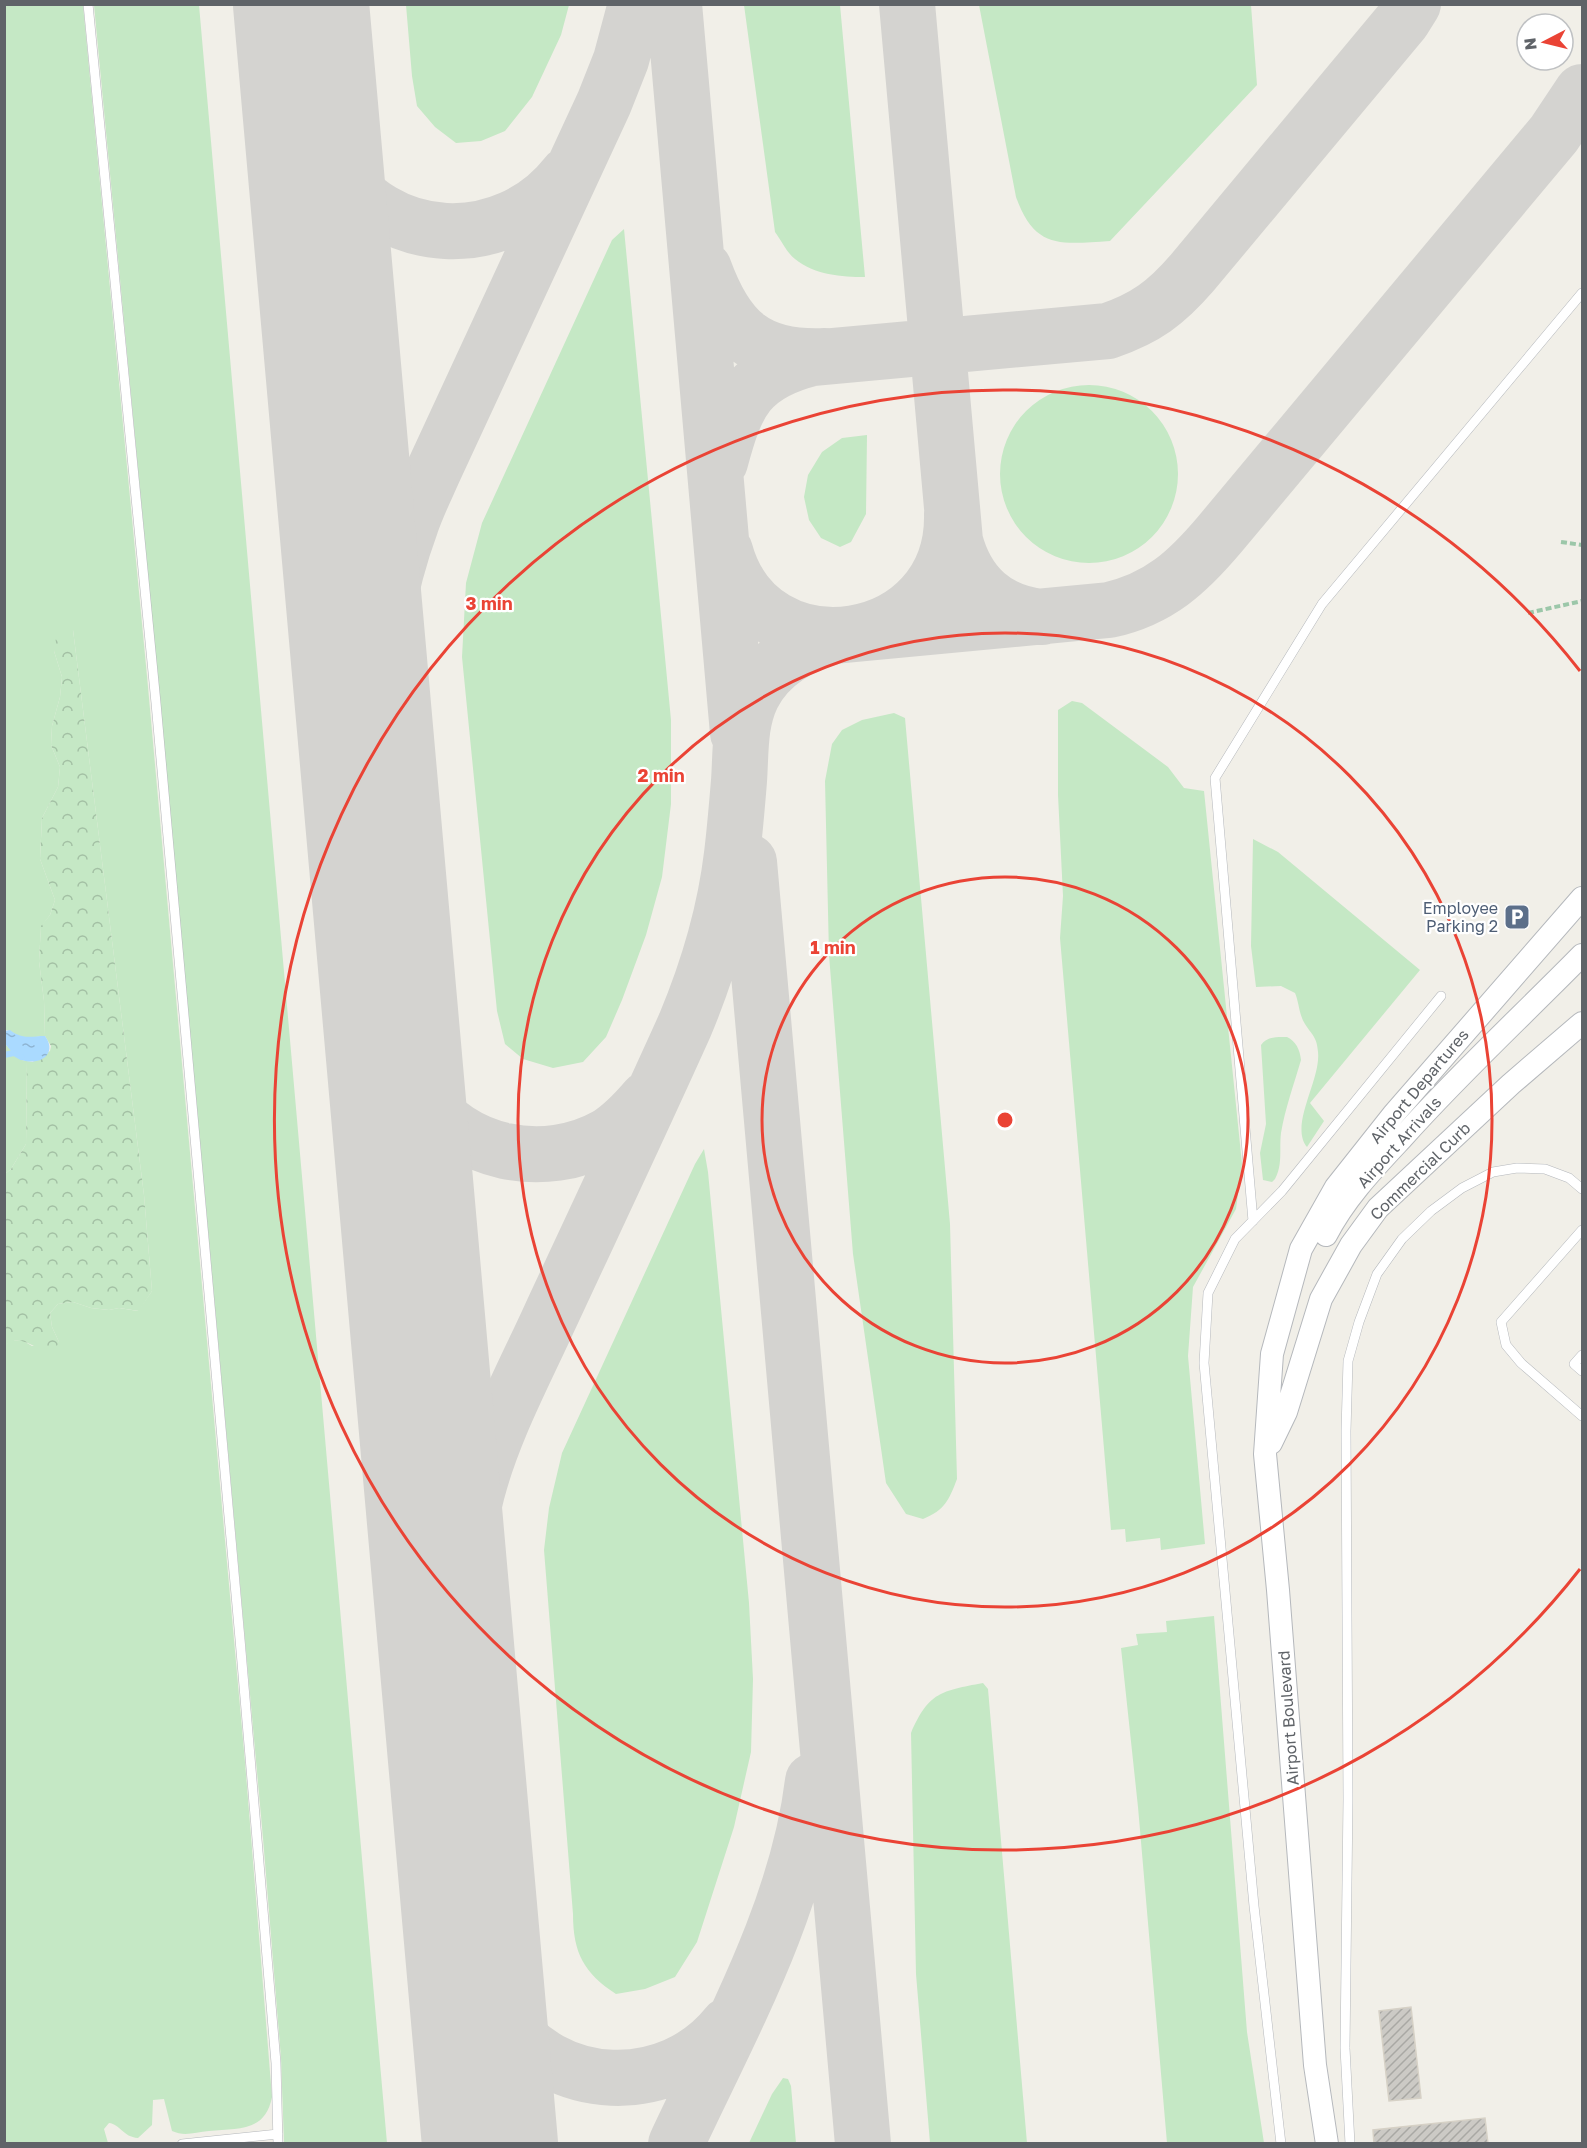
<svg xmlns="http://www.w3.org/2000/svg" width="1587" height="2148" font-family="'Golos Text',sans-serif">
<defs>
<pattern id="forest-crowns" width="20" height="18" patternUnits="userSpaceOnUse" patternTransform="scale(1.5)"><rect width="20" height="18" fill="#c5e8c5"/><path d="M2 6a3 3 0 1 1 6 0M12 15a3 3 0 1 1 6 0" fill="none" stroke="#a3c0a4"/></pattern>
<pattern id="water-ripples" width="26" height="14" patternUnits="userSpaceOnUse" patternTransform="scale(1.5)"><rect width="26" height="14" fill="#aadaff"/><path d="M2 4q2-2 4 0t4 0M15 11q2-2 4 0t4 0" fill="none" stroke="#8eb4d2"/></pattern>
<pattern id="building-hatch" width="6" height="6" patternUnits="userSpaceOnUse" patternTransform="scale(1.5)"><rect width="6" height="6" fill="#cccac5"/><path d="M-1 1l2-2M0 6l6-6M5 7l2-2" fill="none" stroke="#a9a8a4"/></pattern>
</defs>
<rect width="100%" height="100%" fill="#f1efe8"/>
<path fill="#c5e8c5" d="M5,5H83L147,676L245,1762L272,2097C265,2133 237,2128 209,2131C195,2132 185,2137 172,2131L164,2099L153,2100L152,2125L138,2138C123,2137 120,2124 109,2123L104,2129L108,2143H5V1345L10,1341L22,1340L32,1346L59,1342L52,1327L50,1313L58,1304L73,1302L91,1308L109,1310L119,1308L138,1311L152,1291L144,1195L73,630L54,651L62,677L60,697L52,726L51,745L60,767L58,787L42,818L40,859L55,900L50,915L41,927L39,961L44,1001L45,1036C38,1036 31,1039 24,1038C16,1037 13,1030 5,1030Z
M94,5H199L387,2143H284L281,2058L263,1838L161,711Z
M406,5V4L569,5L561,35L532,97L505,131L481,141L456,143L435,127L417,106L412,76Z
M744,5H840L865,277C842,277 814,275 795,259C787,253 781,240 775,232Z
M979,5H1251L1257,85L1110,241C1061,244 1035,250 1016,197Z
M624,229L671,720V804L662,877L646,935L622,1000L606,1037L583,1062L553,1068L523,1059L505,1044L497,1011L462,657L466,583L482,523L612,240Z
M1000 474a89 89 0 1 1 178 0a89 89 0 1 1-178 0Z
M867,435L866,514L851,542L840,547L821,538L809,520L804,497L808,475L822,452L842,438Z
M1072,701L1082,703L1168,767L1184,788L1204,791L1242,1164L1236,1209L1193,1287L1188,1356L1205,1544L1161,1550L1160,1538L1126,1542L1125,1529L1111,1530L1060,938L1063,896L1058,795V710Z
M894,713L905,718L950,1224L957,1479C949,1500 945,1510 923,1519L906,1514L886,1483L853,1254L829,955L825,781L832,744L842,730L862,720Z
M1253,839L1278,852L1420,970L1310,1103L1324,1121L1307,1147C1289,1125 1321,1080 1318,1052C1317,1037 1312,1035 1305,1024C1299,1015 1299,1002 1295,993L1281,986L1256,987L1251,946Z
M1287,1037C1296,1041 1300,1050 1301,1060C1294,1084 1285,1109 1281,1133C1279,1149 1283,1164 1275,1179L1272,1182L1263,1180L1260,1153L1266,1124L1261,1045C1267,1036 1278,1037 1287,1037Z
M5,1044L22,1060L27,1061L26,1144L11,1169L5,1174Z
M704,1149L708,1172L749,1603L753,1679L751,1752L734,1827L697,1942L675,1977L645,1989L616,1994C584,1973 573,1953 573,1914L544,1550L549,1508L562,1453L695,1164Z
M1214,1616L1247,2032L1264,2143H1167L1138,1807L1121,1648L1138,1645L1136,1634L1167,1632L1166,1621Z
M983,1683L988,1689L1027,2143H930L916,1974L911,1733C929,1692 941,1691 983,1683Z
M783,2078L788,2079L791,2086L796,2143H749L772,2094Z"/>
<path fill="url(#forest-crowns)" d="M73,630L144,1195L152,1291L139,1311L119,1308L109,1310L91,1308L73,1302L58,1304L50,1313L52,1327L59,1342L54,1352C33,1351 23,1332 5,1345V1174L11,1169L26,1144L27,1061L33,1062L50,1051L51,1046L45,1036L44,1001L39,961L41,926L50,915L55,900L40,859L42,818L58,787L60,767L51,745L52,726L60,697L62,677L54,651L56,638L63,631Z"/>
<path fill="url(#water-ripples)" d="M10,1030C23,1040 31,1036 45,1036C58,1054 40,1066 22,1060C15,1057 10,1049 5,1044V1031Z"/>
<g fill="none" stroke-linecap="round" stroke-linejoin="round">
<path stroke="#aadaff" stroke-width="6" d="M4,1055L14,1053L21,1057"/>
<path stroke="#d4d3d0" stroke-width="56" d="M674,4L738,733
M907,4L955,541C967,586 996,612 1042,617
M304,37C311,77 312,124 333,161C383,250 505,254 567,175
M704,269C727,332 756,359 825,356
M720,462C736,402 748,374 812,358L1108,331C1146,318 1166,303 1192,273L1403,20L1413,4
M725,551C760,681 955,653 952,514
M749,862L863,2144
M378,871C377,825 373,777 374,730C376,661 387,589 411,524C417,506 426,488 434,470L604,103L621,60L636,4
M386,963C394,1007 396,1056 421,1094C460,1155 545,1171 607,1136C623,1126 635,1113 647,1099
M458,1772C456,1677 453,1585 477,1492C493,1431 524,1374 550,1317C595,1220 641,1123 685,1025C708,970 725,913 732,854C735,830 737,805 739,781C741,752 739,723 752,696C768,664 801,644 835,636L1109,610C1159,599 1188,572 1220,534L1554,134L1582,92
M458,1782L505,2144
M471,1920C478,1951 483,1987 501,2015C553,2095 669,2099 728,2025
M676,2144C730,2028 798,1908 813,1781"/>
<path stroke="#d4d3d0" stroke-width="136" d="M301,4L490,2144"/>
</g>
<path fill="url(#building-hatch)" stroke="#d6d1c6" stroke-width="1.5" d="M1411,2007L1421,2098L1389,2101L1379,2011Z
M1485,2118L1488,2144H1374L1373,2130Z"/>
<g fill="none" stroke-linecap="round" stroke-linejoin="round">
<g stroke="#b5b8bc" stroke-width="10">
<path id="service" d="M88,4L156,703L240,1639L276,2063L278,2144
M1253,1221L1215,778L1322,604L1582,293
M1582,1230L1501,1322L1506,1345L1521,1363L1582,1416
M1582,1355L1574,1364L1582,1371
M182,2144L278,2134
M1281,2144L1254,1906L1204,1363L1208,1293L1235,1239L1282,1191L1441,996
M1350,2144L1345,2048L1348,1799L1346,1431L1348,1361L1359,1322L1377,1274L1402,1239L1431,1211L1462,1188L1493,1172L1517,1168L1545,1169L1569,1178L1582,1189"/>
</g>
<g stroke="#b5b8bc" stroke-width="24">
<path id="tertiary" d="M1326,1235C1345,1198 1374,1168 1402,1138C1459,1074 1522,1016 1582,955
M1271,1443L1286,1412L1321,1299L1351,1245L1378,1208L1511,1084L1582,1023
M1327,2144L1315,2065L1278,1590L1265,1454L1272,1354L1301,1249L1336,1187L1393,1115L1582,898"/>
</g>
<path stroke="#9cc7a9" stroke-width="4" stroke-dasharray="6 3" stroke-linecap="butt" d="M1561,542L1582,545
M1528,613L1582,601"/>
<use href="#service" stroke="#fff" stroke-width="9"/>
<use href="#tertiary" stroke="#fff" stroke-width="22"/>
</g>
<g fill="none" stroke="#ea4335" stroke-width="3">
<circle cx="1005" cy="1120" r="243"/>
<circle cx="1005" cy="1120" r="487"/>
<path d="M1580 1569A730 730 0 1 1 1580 671"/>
</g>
<defs>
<g id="parking-square" transform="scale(1.35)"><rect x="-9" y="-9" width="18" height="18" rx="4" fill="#5c6f8a" stroke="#fff"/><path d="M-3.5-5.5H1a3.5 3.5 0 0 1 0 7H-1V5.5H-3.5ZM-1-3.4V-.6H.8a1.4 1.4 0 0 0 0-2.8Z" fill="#fff"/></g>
</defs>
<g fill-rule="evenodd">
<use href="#parking-square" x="1517" y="917"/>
</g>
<g text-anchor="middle" stroke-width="4.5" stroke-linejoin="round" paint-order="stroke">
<g font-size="16" fill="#4e5e75" stroke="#fff" text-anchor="end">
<text x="1498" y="914">Employee<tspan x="1498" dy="18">Parking 2</tspan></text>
</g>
<g font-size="16" fill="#5f6368" stroke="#fff">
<text transform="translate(1419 1086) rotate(-50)" y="6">Airport Departures</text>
<text transform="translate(1399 1142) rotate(-48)" y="6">Airport Arrivals</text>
<text transform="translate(1420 1171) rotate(-44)" y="6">Commercial Curb</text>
<text transform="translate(1288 1718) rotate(-94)" y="6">Airport Boulevard</text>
</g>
</g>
<circle cx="1005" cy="1120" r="9" fill="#ea4335" stroke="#fff" stroke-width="3"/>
<g font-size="18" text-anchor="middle" font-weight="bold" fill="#ea4335" stroke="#fff" stroke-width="4.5" stroke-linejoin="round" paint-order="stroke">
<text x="489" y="610">3 min</text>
<text x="661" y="782">2 min</text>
<text x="833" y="954">1 min</text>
</g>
<rect width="1587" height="2148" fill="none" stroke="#5f6368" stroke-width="12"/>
<g transform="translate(1545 42) rotate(263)"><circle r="28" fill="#ffffff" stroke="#bfc1c3" stroke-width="1.5"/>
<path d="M0-4.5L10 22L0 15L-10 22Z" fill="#ea4335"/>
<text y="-9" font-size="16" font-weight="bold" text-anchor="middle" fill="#5f6368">N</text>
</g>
</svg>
